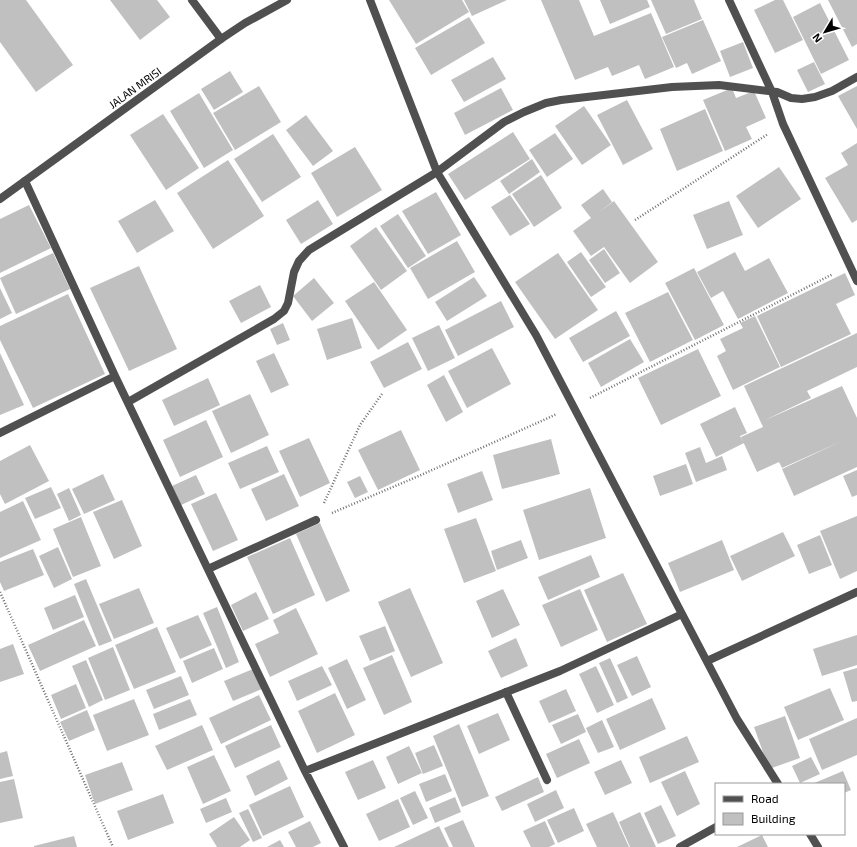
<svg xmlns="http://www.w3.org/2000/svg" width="857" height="847" font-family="'Exo 2',sans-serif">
<rect width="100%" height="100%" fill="#fff"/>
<path fill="#c0c0c0" d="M0,0H26L73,65L36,92L0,42Z
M110,0H157L170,17L140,40Z
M389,0H462L469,12L416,44Z
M464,0H507L472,16Z
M541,0H579L594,36L651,13L674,67L645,79L639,65L612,76L608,67L575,80Z
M600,0H647L650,7L610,24Z
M651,0H694L702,19L666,34Z
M775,0H783L803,40L775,53L754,10Z
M828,0H857V44L852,47Z
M820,3L849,60L821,74L793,17Z
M469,17L485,43L431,75L415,48Z
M703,20L721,61L692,74L687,63L676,68L662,37Z
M743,42L753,68L730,77L720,51Z
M493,57L506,79L464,102L451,80Z
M814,62L825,84L808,92L797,70Z
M230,71L243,92L214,110L201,89Z
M259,86L281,122L235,150L213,113Z
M857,86V129L838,96Z
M501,88L513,110L465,135L454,113Z
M732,88L736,98L754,91L766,118L746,127L752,139L725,151L703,100Z
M199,93L233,150L204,168L170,111Z
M627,100L653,149L623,165L597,115Z
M584,106L611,145L582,165L555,126Z
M705,109L723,151L677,171L660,129Z
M163,114L199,168L166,190L130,135Z
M306,115L333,151L313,166L286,130Z
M513,132L530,159L465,200L448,174Z
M555,133L573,159L547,177L529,150Z
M273,134L301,177L262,202L234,159Z
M857,143V220L852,223L825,178L848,165L841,153Z
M355,147L382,190L337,217L311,173Z
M532,159L540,172L509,194L500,181Z
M228,160L264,216L213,249L177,193Z
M779,167L801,199L758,228L736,196Z
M541,175L562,208L534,227L512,194Z
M603,189L612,202L598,213L614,201L658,262L630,283L604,247L591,256L573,231L591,218L581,205Z
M436,192L461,235L428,254L402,211Z
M510,195L530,224L510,236L491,207Z
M155,200L174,231L137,253L118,221Z
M318,200L333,224L301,244L286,220Z
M729,201L743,235L707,249L693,215Z
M29,205L51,248L0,273V219Z
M398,214L426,256L408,268L380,226Z
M376,227L407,271L381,290L350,246Z
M457,241L475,272L428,299L410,268Z
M604,249L620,273L605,283L589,260Z
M581,252L606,287L591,297L567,262Z
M735,252L745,271L769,258L788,293L738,319L723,291L711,298L697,272Z
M53,253L70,289L16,314L0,278Z
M558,253L598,310L555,339L515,282Z
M139,266L177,349L129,371L90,288Z
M694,268L724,325L695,340L665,283Z
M845,273L855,295L836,304L851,334L781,367L757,316Z
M474,277L487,296L447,321L435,302Z
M314,278L334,303L312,321L293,296Z
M374,282L407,330L378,350L345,301Z
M260,285L271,307L241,323L229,301Z
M0,288L12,313L0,319Z
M668,292L693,340L650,362L625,313Z
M68,294L105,374L33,408L0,340V326Z
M501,301L514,327L458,356L445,330Z
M616,311L630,336L583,362L569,338Z
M755,316L780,367L733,390L717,356L726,351L720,339L743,328L740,323Z
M352,318L362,348L327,360L317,329Z
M283,323L290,340L277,345L270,329Z
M439,325L455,358L428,371L412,338Z
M857,333V367L807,391L811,398L763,421L842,386L857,418V467L794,496L782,469L842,441L782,468L779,462L757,472L741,437L763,427L744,386Z
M630,339L644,362L601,387L588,363Z
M408,342L422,369L384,388L370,362Z
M492,348L511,384L467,408L448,371Z
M698,349L721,396L661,425L638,378Z
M0,353L24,405L0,415Z
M274,353L289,385L271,393L256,361Z
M444,375L463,412L446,422L427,385Z
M208,378L220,405L174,426L162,400Z
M250,394L269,435L231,453L212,411Z
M735,407L747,433L740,436L744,443L716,457L700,424Z
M206,420L223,457L180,477L163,440Z
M401,430L420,470L378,490L358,450Z
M309,438L330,483L300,497L279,451Z
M551,439L560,474L502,489L493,455Z
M30,445L49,481L5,504L0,494V461Z
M267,446L279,472L240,489L228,463Z
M700,447L706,463L722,456L727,470L696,482L685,453Z
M686,464L693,484L660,496L653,476Z
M857,470V495L852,497L843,476Z
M482,471L493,500L458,513L447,484Z
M103,474L115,500L84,514L72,489Z
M284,474L299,506L266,521L251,489Z
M196,475L205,494L181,505L172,486Z
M360,476L368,492L355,498L347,482Z
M51,487L61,508L35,519L25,498Z
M69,488L81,515L69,521L57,494Z
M590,488L606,538L539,560L523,510Z
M216,493L238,540L213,551L191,504Z
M122,500L142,546L114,559L93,512Z
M23,501L41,540L0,558V512Z
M857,516V571L840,579L820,531Z
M81,517L101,566L73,577L53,529Z
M476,518L496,571L464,583L444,529Z
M320,523L350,591L326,602L296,534Z
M783,532L795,556L742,581L730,556Z
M820,535L832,565L809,574L797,545Z
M290,538L315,595L273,614L247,557Z
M521,540L528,558L497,570L491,551Z
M722,540L734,570L680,592L668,563Z
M58,547L72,579L54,588L39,556Z
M33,549L44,575L4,591L0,582V562Z
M591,555L600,577L548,600L538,577Z
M623,573L647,624L607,642L584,590Z
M86,579L112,641L99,646L74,584Z
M139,588L154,623L114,639L99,604Z
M410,588L443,663L411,677L378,602Z
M503,589L520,625L492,638L476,601Z
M580,589L598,630L561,647L542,605Z
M256,592L269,619L243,631L231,605Z
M75,595L84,617L53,630L44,608Z
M217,607L239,662L226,668L203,613Z
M296,608L318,654L270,677L255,644L279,633L273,620Z
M198,615L212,645L180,659L166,628Z
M84,620L96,646L40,671L28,645Z
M385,626L395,651L370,661L359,636Z
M157,627L176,672L134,689L115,645Z
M857,635V665L822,676L813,649Z
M516,638L528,666L501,678L488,651Z
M13,644L24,674L0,682V649Z
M113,647L130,690L105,700L88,658Z
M214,648L223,669L192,683L183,661Z
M392,655L412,702L384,715L363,668Z
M637,656L651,687L632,696L617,665Z
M610,658L628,698L617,703L599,663Z
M347,659L366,700L347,709L328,668Z
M86,660L103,700L89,707L72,666Z
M322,666L332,685L297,701L288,681Z
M596,666L614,705L597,713L579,674Z
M857,668V701L852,702L843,672Z
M253,669L262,689L233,701L224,681Z
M181,676L189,695L154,709L146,690Z
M76,684L86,708L61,719L51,695Z
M830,688L844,720L798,740L784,707Z
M566,689L576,711L549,723L539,701Z
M335,693L355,735L317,753L298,711Z
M259,695L271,720L221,744L209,718Z
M652,698L666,729L620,750L606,719Z
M134,699L149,735L107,751L93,715Z
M190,699L197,715L159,730L153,714Z
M87,710L95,730L69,741L60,722Z
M498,713L510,740L479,754L467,726Z
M578,714L586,732L561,744L552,725Z
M785,716L800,758L769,769L754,727Z
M857,718V755L822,770L809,739Z
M602,720L614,747L598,753L586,728Z
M459,724L489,796L462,807L433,736Z
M202,725L213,750L167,770L155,746Z
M271,725L281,747L235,768L225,746Z
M687,736L699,762L650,783L639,757Z
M579,739L590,763L557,778L546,754Z
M434,745L443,766L423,774L415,753Z
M409,746L422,773L398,784L386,757Z
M7,751L13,776L0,779V753Z
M214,755L231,791L203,804L187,767Z
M811,757L820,774L800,783L792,766Z
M279,760L288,779L255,796L246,776Z
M373,760L386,788L358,800L345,772Z
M621,760L632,783L605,795L594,772Z
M122,762L133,790L95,804L85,775Z
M685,771L700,804L677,816L661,782Z
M843,771L851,790L844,793V784H812Z
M445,774L452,791L426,802L419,784Z
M538,777L544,792L502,811L495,797Z
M14,779L23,818L0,823V782Z
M290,786L304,817L263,836L249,805Z
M556,790L564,808L535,822L527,804Z
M415,791L428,818L413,825L400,798Z
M163,794L174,823L128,840L117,811Z
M455,797L461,812L435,823L429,808Z
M226,798L232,812L206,823L200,809Z
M398,799L410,827L379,841L366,814Z
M661,805L676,836L658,844L644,813Z
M574,808L584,831L558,843L547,820Z
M248,809L262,838L253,842L239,813Z
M613,812L629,847H597L586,824Z
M640,812L656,847H630L619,822Z
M234,817L250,840L240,847H217L209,834Z
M463,820L475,847H453L444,828Z
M310,821L321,843L313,847H296L288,832Z
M545,821L555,844L549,847H531L523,831Z
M439,826L449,847H394Z
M762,835L768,847H737Z
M74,836L77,847H34V846Z
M280,840L284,847H267Z"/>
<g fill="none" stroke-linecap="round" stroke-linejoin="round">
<path stroke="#727272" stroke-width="2.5" stroke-dasharray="1 2" stroke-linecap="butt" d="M635,220L768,134
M590,398L833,274
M324,503L360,425L382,394
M332,513L421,475L557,414
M0,592L113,847"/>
<path stroke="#505050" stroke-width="8" d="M192,0L221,39
M506,692L547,780"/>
<path stroke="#505050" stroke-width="8" d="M370,0L437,172L536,335L737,719L778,784
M729,0L772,92L783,124L857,281
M25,181L115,376L305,771L344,847
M128,402L274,319L284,311L288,303L294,272L299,261L309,250L437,172L504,122L524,112L546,103L561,100L672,87L719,85L777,92L791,98L802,99L815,97L832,91L857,77
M0,433L115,376
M208,569L316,520
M707,661L857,592
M305,771L560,671L682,614
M810,834L818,847
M680,847L716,827"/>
<path stroke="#505050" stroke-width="8" d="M0,199L221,39L245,23L287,0"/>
</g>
<g text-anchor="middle" stroke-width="3" stroke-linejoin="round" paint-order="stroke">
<g font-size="11" fill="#000" stroke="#fff">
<text transform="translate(135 88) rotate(-36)" y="4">JALAN MRISI</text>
</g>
</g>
<rect x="715" y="783" width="130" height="52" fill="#ffffff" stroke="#999999"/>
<rect x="723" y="796" width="20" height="6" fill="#505050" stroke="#999999"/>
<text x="751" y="803" font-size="12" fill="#000000">Road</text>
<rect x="723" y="813" width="20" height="12" fill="#c0c0c0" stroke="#999999"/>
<text x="751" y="823" font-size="12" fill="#000000">Building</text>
<g transform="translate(825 32) rotate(232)" stroke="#ffffff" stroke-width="3" paint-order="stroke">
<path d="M0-3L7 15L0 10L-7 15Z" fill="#000000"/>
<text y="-6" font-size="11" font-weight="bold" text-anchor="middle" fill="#000000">N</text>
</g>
</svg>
